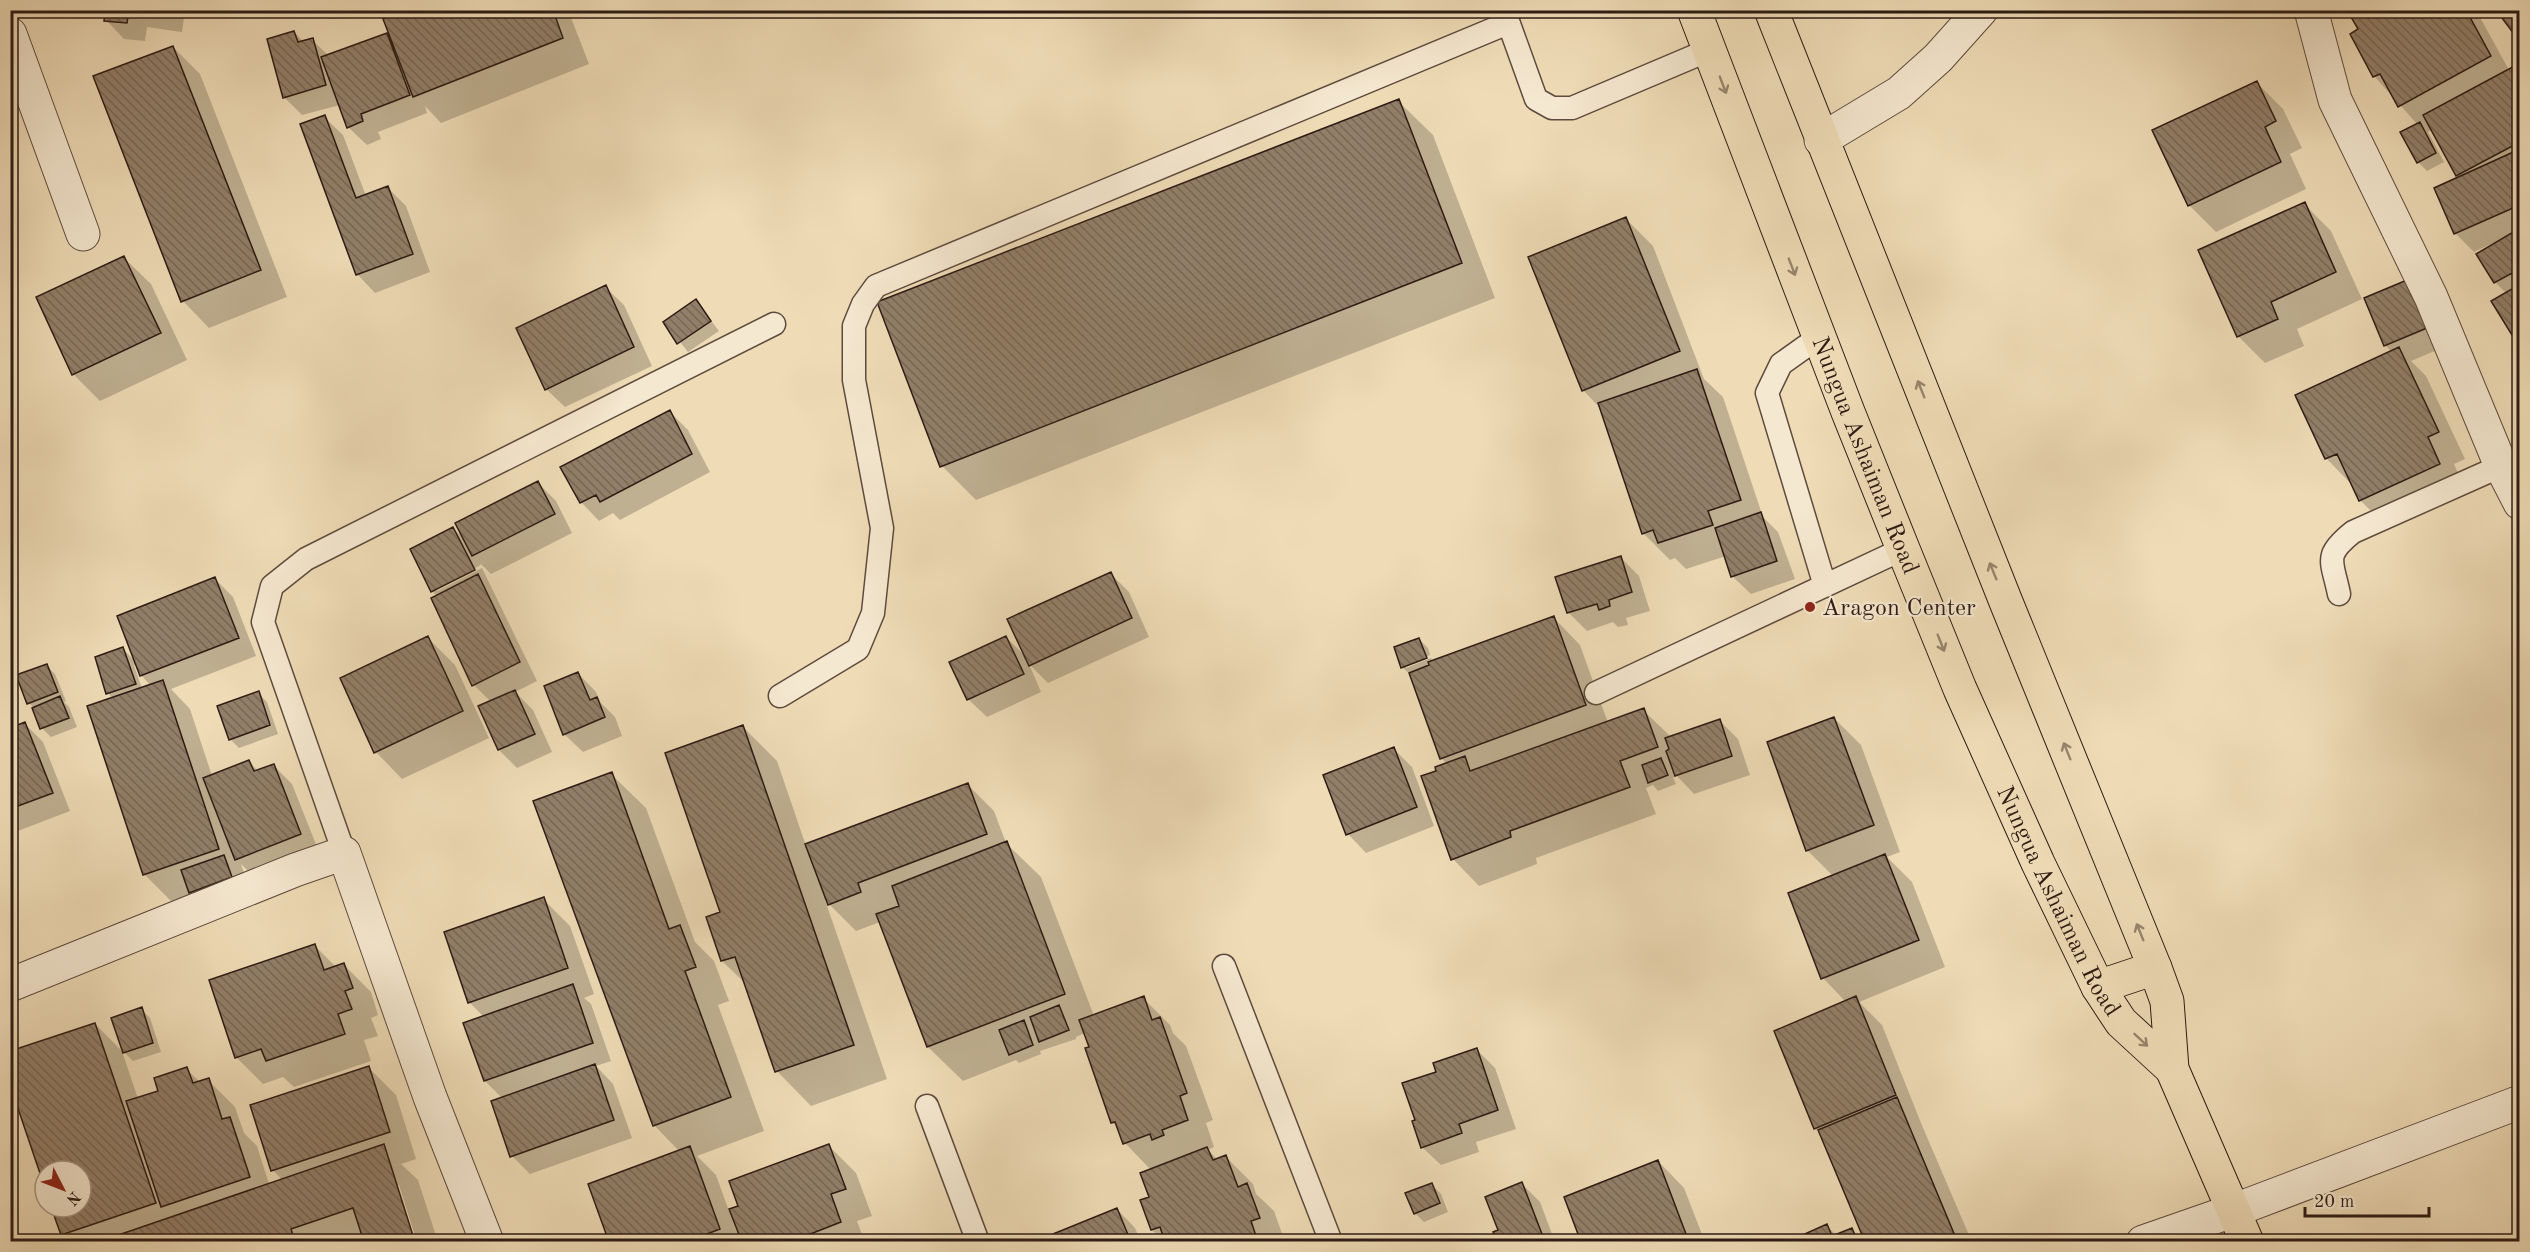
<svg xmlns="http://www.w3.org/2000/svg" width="2530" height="1252" font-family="'Old Standard TT',serif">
<defs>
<pattern id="building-back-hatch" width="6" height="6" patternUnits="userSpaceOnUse" patternTransform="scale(1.5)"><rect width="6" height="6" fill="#927f69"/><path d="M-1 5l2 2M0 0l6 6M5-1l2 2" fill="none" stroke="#786755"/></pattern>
</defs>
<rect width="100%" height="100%" fill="#efdcb7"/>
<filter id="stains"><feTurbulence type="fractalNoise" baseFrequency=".00333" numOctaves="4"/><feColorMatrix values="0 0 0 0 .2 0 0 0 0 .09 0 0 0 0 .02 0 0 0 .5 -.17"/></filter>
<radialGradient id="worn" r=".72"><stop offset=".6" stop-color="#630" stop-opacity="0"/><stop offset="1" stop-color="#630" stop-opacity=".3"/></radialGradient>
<path fill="#0003" fill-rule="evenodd" d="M106,10H185L182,32L147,27L145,41L124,39L106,20Z
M322,10H375V17L330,19Z
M407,10H568L589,64L441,123L425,106L427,113L378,132L381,139L367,145L348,127L340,105L302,115L284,97L294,32L304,42L312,40L329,56L386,34L393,41Z
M2349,10H2476L2509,70L2520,65V345L2507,294L2496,283L2478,254L2496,244L2495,242L2474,252L2455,233L2460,178L2433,129L2428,132L2444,162L2427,171L2418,162V125L2375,77L2352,34L2360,29Z
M173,47L200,74L287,297L209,328L183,301L95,77Z
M2257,83L2283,109L2302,148L2290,154L2306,189L2216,232L2189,205Z
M1398,101L1433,135L1495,298L976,500L942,466Z
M324,117L343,135L366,196L388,188L406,206L430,272L375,293L357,274Z
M2304,204L2331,231L2362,299L2297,329L2304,346L2265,363L2238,336Z
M1626,219L1653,246L1704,379L1723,397L1763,517L1778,532L1795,579L1751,594L1732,576L1726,556L1686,569L1675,558L1670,560L1643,533L1601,409L1583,390Z
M124,258L151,284L187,360L100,401L73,374Z
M2407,282L2444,347L2411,361L2426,376L2465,459L2454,464L2466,491L2387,527L2360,500L2353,486L2326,458L2392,352L2385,345Z
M605,287L624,305L652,366L565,407L546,389Z
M696,301L719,331L688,352L665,323Z
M669,411L688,430L710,472L620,520L613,513L599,521L581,502Z
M538,483L556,501L572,533L491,574L480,563L481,565L437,587V591L482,568L537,681L515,692L533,710L552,752L517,768L499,750L480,707L491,702L474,685L437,596L432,591L453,528L464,539Z
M1621,558L1639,576L1650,611L1626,618L1628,625L1618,627L1613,622L1587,631L1568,612Z
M1111,574L1129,592L1149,637L1048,683L1029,664L1041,692L987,717L968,699L1006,637L1026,657Z
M215,579L233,597L256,656L171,689L190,709L212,776L249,762L258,771L274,766L292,784L319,852L255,878L241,864L245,876L171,901L144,874L113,699L108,693L123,649L136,662ZM137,664L141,675L151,686L142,689L134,665Z
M1554,618L1580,645L1608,723L1643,710L1671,737L1720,721L1738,739L1750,775L1694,794L1677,776L1673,778L1676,784L1658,791L1653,785L1646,788L1656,814L1536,858L1537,864L1479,886L1453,859L1438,771L1447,764L1441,758L1412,676L1402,667L1419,639L1428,648L1430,655L1406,665V668L1431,658L1433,662Z
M428,638L455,665L489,738L402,779L376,752Z
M46,665L55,674L66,701L64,702L69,707L77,727L51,737L42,728L34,708L29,703Z
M578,673L596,692L601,703L615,717L622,736L583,752L564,734Z
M258,693L267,702L278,734L239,748L230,739Z
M1834,718L1861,745L1900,852L1887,857L1912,882L1945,967L1859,1002L1882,1025L1921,1123L1972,1242H1866L1822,1135L1815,1128L1846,1002L1823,978L1789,894L1833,876L1807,850Z
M25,724L43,742L70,811L10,834V729Z
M743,727L777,761L806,846L968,785L994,811L1006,843L1041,877L1094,1016L1143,998L1170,1025L1173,1033L1186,1046L1213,1120L1206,1123L1214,1147L1208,1150L1218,1160L1226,1157L1253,1184L1256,1194L1274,1211L1285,1242H1164L1152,1230L1151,1170L1125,1143L1120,1129L1112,1122L1085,1033L1076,1037V1039L1040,1051L1041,1054L1019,1063L1016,1060L963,1081L928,1047L880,922L856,931L825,900L887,1079L811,1106L777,1071L747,985L722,961V913Z
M1394,749L1412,767L1434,826L1366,853L1348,834L1325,776Z
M611,774L646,808L695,942L714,961L729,1001L718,1005L764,1131L697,1156L716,1175L729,1211L740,1207L829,1146L856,1173L872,1216L857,1221L865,1242H746L738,1233L741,1242H610L680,1152L654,1125Z
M543,899L570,926L594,994L584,998L591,1004L611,1061L596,1066L613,1084L632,1138L530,1174L512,1156L503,1099L485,1081L465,1024L484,1017L469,1002Z
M315,946L336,967L344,965L371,992L378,1015L371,1018L378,1036L364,1040L371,1061L294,1087L283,1077L263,1084L236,1057Z
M141,1009L150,1018L161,1052L133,1061L124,1052Z
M95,1024L122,1051L138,1099L160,1092L186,1069L200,1082L208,1080L235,1107L244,1133L257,1146L269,1184L282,1180L273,1170L369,1068L396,1095L416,1159L401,1164L418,1180L438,1242H417L399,1185H395L414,1242H69L62,1234L53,1207H81V1171H45V1184L10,1080Z
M1476,1049L1495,1068L1516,1129L1476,1142L1479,1152L1441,1165L1422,1147L1417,1121L1438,1073Z
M1658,1161L1684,1188L1705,1242H1583Z
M1522,1184L1540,1202L1555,1242H1499L1500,1231Z
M1432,1185L1441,1194L1448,1212L1424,1222L1415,1213Z
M1117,1209L1135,1228L1141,1242H1057Z
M1827,1226L1837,1236L1852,1230L1863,1242H1790Z"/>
<path fill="url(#building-back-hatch)" stroke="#2d1b14" stroke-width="1.5" d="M105,10H129L127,23L104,21Z
M135,10H164V15Z
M403,10H553L563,38L413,97L383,19Z
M2347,10H2466L2491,56L2398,107L2380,74L2373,77L2350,34L2358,29Z
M2496,10H2520V30L2514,34Z
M294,31L298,42L313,38L326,85L283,98L267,39Z
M387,33L410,95L361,114L363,121L347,128L321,57Z
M173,46L261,270L181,302L93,76Z
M2520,63V142L2456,176L2423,115Z
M2257,81L2276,121L2265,127L2281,162L2188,206L2152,130Z
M1399,99L1462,263L940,467L877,302Z
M325,115L356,198L388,186L413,254L356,275L300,124Z
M2420,122L2436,153L2417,163L2400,132Z
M2520,149V205L2454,234L2434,188Z
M2305,202L2336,272L2271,302L2278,319L2237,337L2198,250Z
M1626,217L1680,351L1582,391L1528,257Z
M2520,228V348L2491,301L2519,285L2512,273L2494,283L2476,254Z
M124,256L161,333L72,375L36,297Z
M2407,280L2427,328L2384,346L2364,298Z
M606,285L634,347L545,390L516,328Z
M696,299L711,321L677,344L663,322Z
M2399,347L2439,432L2428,437L2440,464L2359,501L2337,454L2325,459L2295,395Z
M1697,369L1741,500L1708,511L1713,525L1658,543L1653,530L1642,534L1598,403Z
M670,410L692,454L600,502L596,495L580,503L560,467Z
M538,481L555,514L472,556L455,523Z
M1761,512L1777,561L1731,577L1715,528Z
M453,527L475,570L431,592L410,549Z
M1621,556L1632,592L1609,600L1610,606L1599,610L1597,604L1567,613L1555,577Z
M1111,572L1132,618L1029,666L1007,619Z
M478,574L520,662L472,686L431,598Z
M215,577L239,638L140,676L117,616Z
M1554,616L1586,705L1440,759L1409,673L1429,665L1428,662Z
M428,636L463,711L374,753L340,678Z
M1006,636L1024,674L967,700L949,662Z
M1419,638L1427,658L1401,668L1394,647Z
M123,647L136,684L106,694L95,657Z
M47,664L58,692L27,704L16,675Z
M578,672L590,700L597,697L605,717L563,735L544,686Z
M163,680L219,849L143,875L87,706Z
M515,690L535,734L498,750L478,706Z
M259,691L270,725L229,740L217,706Z
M60,696L69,718L40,729L32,708Z
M1644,708L1658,747L1620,761L1630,787L1510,831L1511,837L1451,860L1421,776L1436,771L1435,767L1465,756L1470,771Z
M1834,717L1874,825L1806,851L1767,742Z
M1720,719L1732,756L1675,776L1666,751L1669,749L1665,738Z
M25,722L53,793L10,809V728Z
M743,725L854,1045L775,1072L735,957L721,961L706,917L720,912L665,753Z
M1394,747L1417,807L1346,835L1323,775Z
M1661,758L1668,775L1648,783L1642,765Z
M249,760L254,771L274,764L301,834L235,860L203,778Z
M612,772L669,929L680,925L696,967L685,971L731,1097L653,1126L533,801Z
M968,783L987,834L858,883L861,892L828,905L805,844Z
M1007,841L1065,994L927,1047L876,914L899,906L892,886Z
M1885,854L1919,940L1821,979L1788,893Z
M224,855L232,877L189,893L181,870Z
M544,897L568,968L468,1003L444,932Z
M315,944L324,970L344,963L353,988L345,991L352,1009L338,1014L345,1034L266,1061L261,1049L235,1058L209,980Z
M573,984L593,1043L484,1081L463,1023Z
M1144,996L1152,1020L1160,1017L1187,1093L1180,1096L1188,1120L1162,1130L1164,1135L1152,1140L1150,1134L1123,1144L1115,1122L1111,1123L1085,1048L1089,1047L1079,1020Z
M1856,996L1896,1095L1814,1129L1774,1031Z
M1059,1005L1069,1030L1039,1042L1030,1017Z
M142,1007L153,1043L123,1053L111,1018Z
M1024,1020L1033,1045L1009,1055L999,1030Z
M95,1023L156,1203L61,1235L51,1207H81V1171H45V1188L10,1085V1051Z
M1477,1048L1498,1110L1459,1124L1462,1133L1421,1148L1412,1121L1415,1120L1402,1083L1436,1072L1433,1063Z
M595,1064L614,1120L510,1157L491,1101Z
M369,1066L390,1132L271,1171L250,1105Z
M187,1067L193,1083L209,1078L222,1119L230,1117L250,1177L161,1207L126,1101L158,1091L154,1078Z
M1897,1097L1955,1236L1943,1242H1865L1818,1130Z
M384,1144L415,1242H364L353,1208L291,1229L295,1242H98Z
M829,1144L846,1189L831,1194L841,1222L790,1242H751L748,1234L740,1237L729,1209L738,1206L729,1181Z
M690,1146L720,1229L686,1242H651L649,1236L633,1242H609L588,1184Z
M1207,1147L1213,1160L1226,1155L1238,1187L1247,1183L1260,1218L1251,1221L1258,1242H1165L1160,1227L1151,1230L1140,1200L1149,1197L1140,1173Z
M1658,1160L1689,1242H1581L1564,1197Z
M1522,1182L1545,1242H1497L1493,1232L1498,1230L1485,1197Z
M1432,1183L1440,1203L1414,1214L1405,1193Z
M1117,1208L1131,1242H1056L1053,1234Z
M1827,1224L1832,1236L1852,1228L1858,1242H1787Z"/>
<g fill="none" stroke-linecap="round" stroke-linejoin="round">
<g stroke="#5e4b3d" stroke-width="25">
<path id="lane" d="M1504,10L1536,99L1552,108H1572L1709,50
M1819,337L1781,364L1767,393L1825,586
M2339,594C2332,560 2323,556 2353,532L2501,466
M1596,693L1903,549
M780,696L858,649L873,613L882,528L854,380V326L863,304L876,286L1508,23
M344,853L263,622L272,586L306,559L774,324
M1224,966L1331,1242
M927,1106L978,1242"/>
</g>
<g stroke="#5e4b3d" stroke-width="35">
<path id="street" d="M2311,10L2335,100L2431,297L2501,466L2520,503
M10,34L83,234
M1821,140L1899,93L1938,58L1981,10
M10,985L295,870L344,853L430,1097L487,1242
M2143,1242L2235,1210L2520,1102"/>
</g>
<g stroke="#2d1b14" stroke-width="35">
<g id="primary">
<path id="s1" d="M1694,10L1848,412L1903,549L1960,689L2038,863L2098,987L2121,1022L2172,1069"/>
<path d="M1771,10L2006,602L2155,968L2167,1001L2172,1069L2247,1242"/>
<path d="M2098,987L2155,968"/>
</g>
</g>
<use href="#lane" stroke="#f5e8d0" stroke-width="22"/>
<use href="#street" stroke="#f5e8d0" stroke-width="33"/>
<use href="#primary" stroke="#efdcb7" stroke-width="33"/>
</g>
<defs><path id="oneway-shaft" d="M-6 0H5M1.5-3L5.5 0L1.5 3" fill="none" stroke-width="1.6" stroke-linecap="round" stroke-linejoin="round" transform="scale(1.5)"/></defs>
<g stroke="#98856e">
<use href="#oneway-shaft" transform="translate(1723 85) rotate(69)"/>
<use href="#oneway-shaft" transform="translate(1792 267) rotate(69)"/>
<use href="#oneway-shaft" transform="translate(1921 389) rotate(-112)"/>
<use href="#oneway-shaft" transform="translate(1993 571) rotate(-112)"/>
<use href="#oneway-shaft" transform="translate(1941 643) rotate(68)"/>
<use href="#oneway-shaft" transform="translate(2067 751) rotate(-112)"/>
<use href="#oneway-shaft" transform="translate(2140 932) rotate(-112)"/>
<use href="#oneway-shaft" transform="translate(2141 1040) rotate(43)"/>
</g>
<circle fill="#8f2418" stroke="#f5e8d0" stroke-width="2" cx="1810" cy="607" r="6"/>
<g text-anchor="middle" stroke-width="4.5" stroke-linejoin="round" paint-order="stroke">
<g font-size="24" fill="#2d1b14" stroke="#f5e8d0">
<text dy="8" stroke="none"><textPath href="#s1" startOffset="477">Nungua Ashaiman Road</textPath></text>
<text dy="8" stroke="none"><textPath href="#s1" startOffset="963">Nungua Ashaiman Road</textPath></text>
</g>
<g font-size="24" fill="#2d1b14" stroke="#f5e8d0" text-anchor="start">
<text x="1822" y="615">Aragon Center</text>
</g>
</g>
<rect width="2530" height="1252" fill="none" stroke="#efdcb7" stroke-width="36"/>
<rect x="12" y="12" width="2506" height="1228" fill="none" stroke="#2d1b14" stroke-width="3"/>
<rect x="18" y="18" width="2494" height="1216" fill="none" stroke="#2d1b14" stroke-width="1.5"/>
<g transform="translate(63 1189) rotate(132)"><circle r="28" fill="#f5e8d0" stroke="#a59685" stroke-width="1.5"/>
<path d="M0-4.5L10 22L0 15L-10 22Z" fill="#8f2418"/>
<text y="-9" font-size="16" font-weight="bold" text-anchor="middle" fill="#2d1b14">N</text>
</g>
<path d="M2305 1207v9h124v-9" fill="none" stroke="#2d1b14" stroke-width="3"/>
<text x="2314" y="1207" font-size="18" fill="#2d1b14" stroke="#f5e8d0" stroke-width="4.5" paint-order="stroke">20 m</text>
<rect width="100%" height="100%" filter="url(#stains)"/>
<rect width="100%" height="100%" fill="url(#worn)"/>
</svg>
